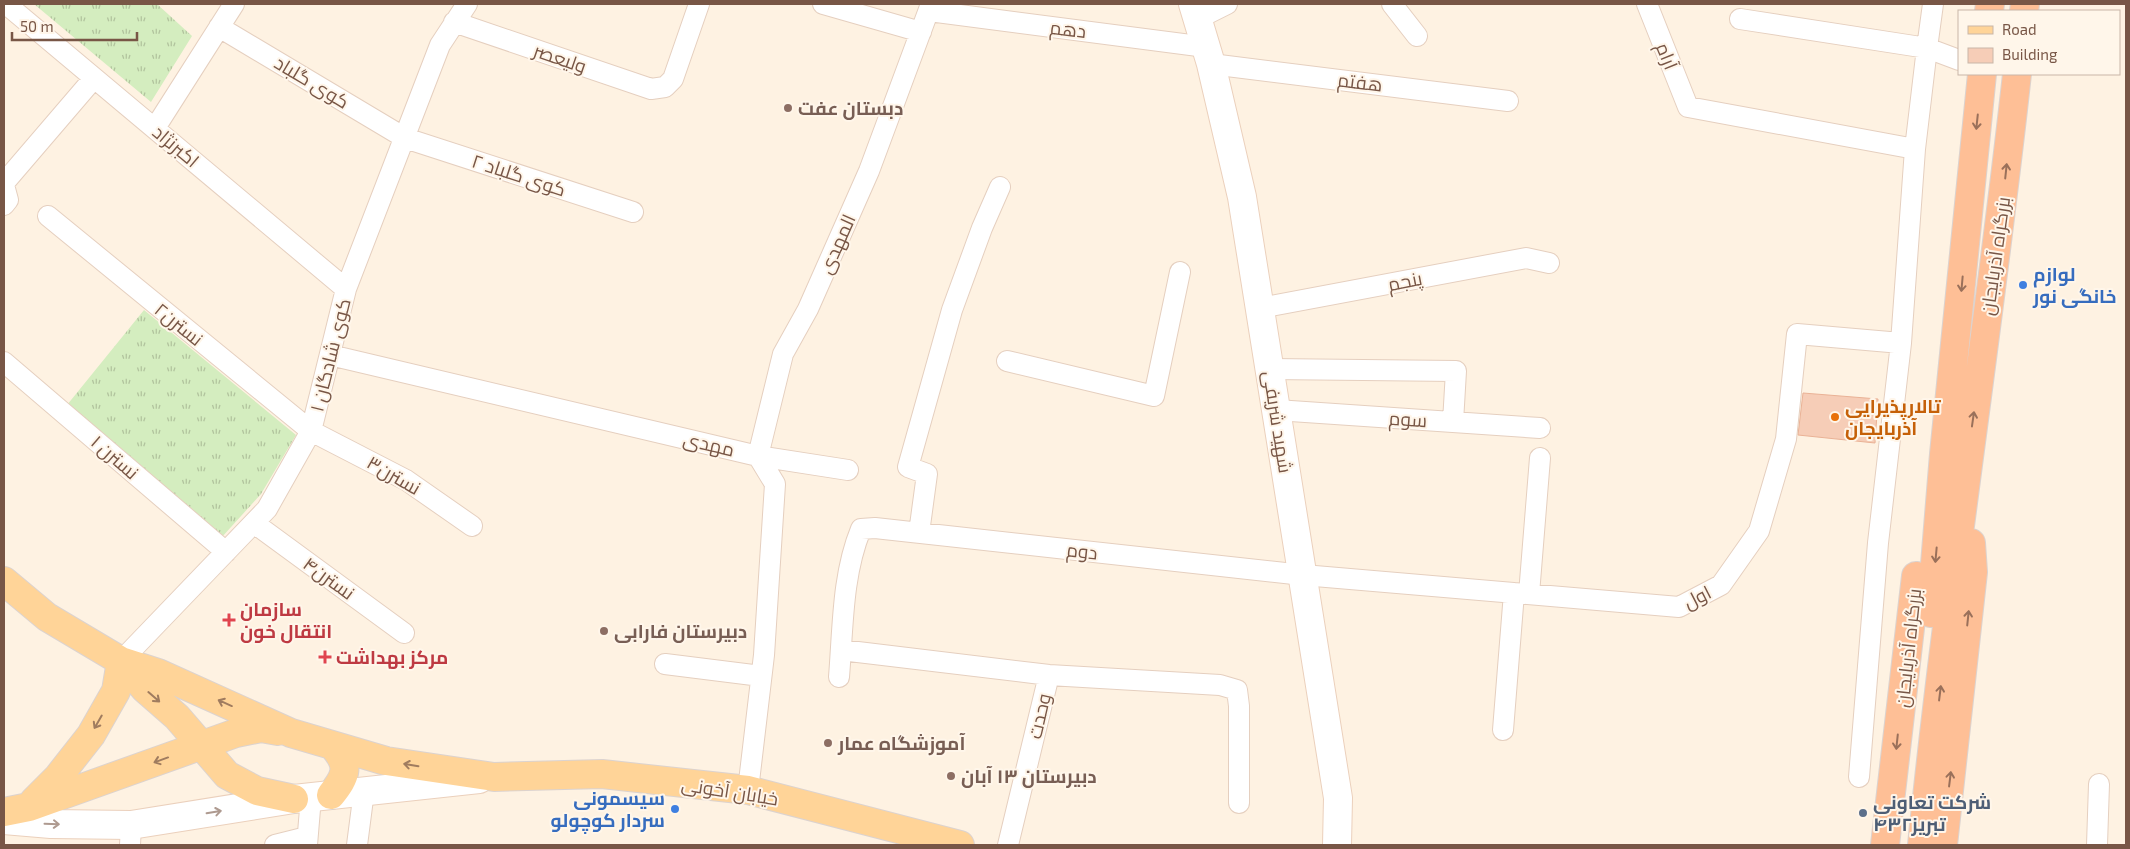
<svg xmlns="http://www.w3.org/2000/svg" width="2130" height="849" font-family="'Exo 2',Cairo,sans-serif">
<defs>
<pattern id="grass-tufts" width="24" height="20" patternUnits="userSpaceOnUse" patternTransform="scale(1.25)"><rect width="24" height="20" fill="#d4edbf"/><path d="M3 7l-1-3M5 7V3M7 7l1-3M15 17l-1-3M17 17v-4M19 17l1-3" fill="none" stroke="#b1c39d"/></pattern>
</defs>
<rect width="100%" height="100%" fill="#fef2e2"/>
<path fill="url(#grass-tufts)" d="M34,4H157L192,36L151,102Z
M144,310L296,435L261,494L222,537L67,405Z"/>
<path fill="#f6cdb7" stroke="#eab296" d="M1803,393L1878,399L1875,443L1798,435Z"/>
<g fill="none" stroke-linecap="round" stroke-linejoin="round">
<g stroke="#e5cfbf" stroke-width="22">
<path id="minor" d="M6,4L346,289
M823,4L921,32
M1392,4L1417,36
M1647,4L1688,107L1915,149
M1933,4L1927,48L1959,60
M929,11L1206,47
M1199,18L1227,4
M1740,19L1927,48L1915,149L1901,343L1878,543L1859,777
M454,22L651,89L665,87L673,79L699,4
M219,27L405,138L633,212
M1211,64L1508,101
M155,128L234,4
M4,183L94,78
M4,185L8,200L4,205
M48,216L311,431L406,480L472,526
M1260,308L1526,258L1549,263
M330,355L758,456L848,470
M1007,361L1154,396L1180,272
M4,362L226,552
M1270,369L1456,371L1453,422
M1276,410L1540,428
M758,456L783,354L808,309L869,171L931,4
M254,523L404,633
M919,533L927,474L908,467L952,310L982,228L1000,187
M1529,594L1540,458
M841,650L1049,675L1220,685L1237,690L1239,706V803
M121,661L267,509L311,431L346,289L440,45L467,4
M665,664L761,676
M839,677C843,628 842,575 861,529L875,528L1303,575L1679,607L1721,585L1759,531L1786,439L1797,334L1901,343
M1503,730L1514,593
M748,790L764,655L775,484L758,456
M130,845L131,825
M275,845L307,837
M307,845L311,797
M357,845L364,791
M1008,845L1049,675
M2097,845L2099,784"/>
</g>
<g stroke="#ebd0bc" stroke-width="30">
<path id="secondary" d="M1193,4L1211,64L1242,197L1338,798L1337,845
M4,820L51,824L131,825L294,799L479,779"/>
</g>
<g stroke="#dcd3cf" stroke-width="30">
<path id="primary" d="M4,581L47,617L121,661L158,673L291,733L386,761L494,777L602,774L748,790L960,845
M121,661L145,689L177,717L227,775L257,791L294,799
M331,795C347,775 350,766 333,746
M34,801L58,777L91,735L116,691L121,661
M4,812L29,807L236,733L261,728L278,731"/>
</g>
<g stroke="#dcd3cf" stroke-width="30">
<path id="trunk" d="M1989,11L1990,4
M2024,11L2025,4
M1931,613L1944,454L1982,74
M1885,845L1916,576
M1922,845C1948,587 1989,331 2017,74
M1943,845L1973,572L1971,543"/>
</g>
<use href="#minor" stroke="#fff" stroke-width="20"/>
<use href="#secondary" stroke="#fff" stroke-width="28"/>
<use href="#primary" stroke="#ffd498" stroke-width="28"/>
<use href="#trunk" stroke="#febf96" stroke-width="28"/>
</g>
<defs><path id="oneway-shaft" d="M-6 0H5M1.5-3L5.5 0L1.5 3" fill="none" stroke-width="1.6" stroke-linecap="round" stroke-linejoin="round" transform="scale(1.25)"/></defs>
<g stroke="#9a705a">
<use href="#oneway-shaft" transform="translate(1977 122) rotate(96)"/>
<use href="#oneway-shaft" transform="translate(2006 171) rotate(-84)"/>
<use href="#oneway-shaft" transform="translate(1962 284) rotate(95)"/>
<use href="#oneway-shaft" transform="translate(1973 419) rotate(-82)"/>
<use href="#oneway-shaft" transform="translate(1936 555) rotate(95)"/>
<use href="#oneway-shaft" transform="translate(1968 618) rotate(-84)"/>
<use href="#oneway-shaft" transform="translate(1940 693) rotate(-83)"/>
<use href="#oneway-shaft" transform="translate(1897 742) rotate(96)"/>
<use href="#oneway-shaft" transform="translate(1950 779) rotate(-83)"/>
</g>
<g stroke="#a07c5f">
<use href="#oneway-shaft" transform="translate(154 697) rotate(41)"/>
<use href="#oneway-shaft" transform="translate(225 703) rotate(-156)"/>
<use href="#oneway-shaft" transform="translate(98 722) rotate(120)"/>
<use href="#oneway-shaft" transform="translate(161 760) rotate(160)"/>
<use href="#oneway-shaft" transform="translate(411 765) rotate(-171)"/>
</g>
<g stroke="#ae9a90">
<use href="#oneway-shaft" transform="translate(214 812) rotate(-9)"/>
<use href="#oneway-shaft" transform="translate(52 824) rotate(2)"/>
</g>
<g fill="#8d6e63" stroke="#fff6ea" stroke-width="2">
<circle cx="788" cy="108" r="5"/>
<circle cx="604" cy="631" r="5"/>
<circle cx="828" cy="743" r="5"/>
<circle cx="951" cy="776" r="5"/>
</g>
<g fill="#3f7fe0" stroke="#fff6ea" stroke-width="2">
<circle cx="2023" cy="285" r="5"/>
<circle cx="675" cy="809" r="5"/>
</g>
<circle fill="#e8710a" stroke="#fff6ea" stroke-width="2" cx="1835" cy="417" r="5"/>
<g fill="#e0444e" stroke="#fff6ea" stroke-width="2">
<path d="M226.5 612.5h5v5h5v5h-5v5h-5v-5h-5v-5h5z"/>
<path d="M322.5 649.5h5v5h5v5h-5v5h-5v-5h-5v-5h5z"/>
</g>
<circle fill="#5c6f8a" stroke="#fff6ea" stroke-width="2" cx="1863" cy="813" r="5"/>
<g text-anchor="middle" stroke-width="4" stroke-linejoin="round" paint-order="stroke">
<g font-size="19" fill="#785646" stroke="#fff6ea">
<text transform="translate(1068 29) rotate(7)" y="7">دهم</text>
<text transform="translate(1667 56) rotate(68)" y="7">آرام</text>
<text transform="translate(560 58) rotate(19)" y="7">ولیعصر</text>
<text transform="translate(312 82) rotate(31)" y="7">کوی گلباد</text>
<text transform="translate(1360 82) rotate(7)" y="7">هفتم</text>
<text transform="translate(176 146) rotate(40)" y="7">اکبرنژاد</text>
<text transform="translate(519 175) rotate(18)" y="7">کوی گلباد ۲</text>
<text transform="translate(837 244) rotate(-66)" y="7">المهدی</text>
<text transform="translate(1995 256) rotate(-82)" y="7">بزرگراه آذربایجان</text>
<text transform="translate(1405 281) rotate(-11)" y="7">پنجم</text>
<text transform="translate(179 324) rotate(39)" y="7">نسترن۲</text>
<text transform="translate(330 355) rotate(-76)" y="7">کوی شادگان ۱</text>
<text transform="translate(1408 419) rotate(4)" y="7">سوم</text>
<text transform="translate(1278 422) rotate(81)" y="7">شهید شریفی</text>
<text transform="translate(709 444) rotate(13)" y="7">مهدی</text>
<text transform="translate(115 457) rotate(41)" y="7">نسترن ۱</text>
<text transform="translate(394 475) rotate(30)" y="7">نسترن۳</text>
<text transform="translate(1082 551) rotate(6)" y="7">دوم</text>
<text transform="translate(329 578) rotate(36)" y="7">نسترن۴</text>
<text transform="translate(1697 597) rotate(-27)" y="7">اول</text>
<text transform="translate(1908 648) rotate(-84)" y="7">بزرگراه آذربایجان</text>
<text transform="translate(1039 716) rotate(-77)" y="7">وحدت</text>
<text transform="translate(730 791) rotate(9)" y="7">خیابان آخونی</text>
</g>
<g font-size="19" font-weight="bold" fill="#785e54" stroke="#fff6ea" text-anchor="start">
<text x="798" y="115">دبستان عفت</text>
<text x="614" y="638">دبیرستان فارابی</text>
<text x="838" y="750">آموزشگاه عمار</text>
<text x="961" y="783">دبیرستان ۱۳ آبان</text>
</g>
<g font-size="19" font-weight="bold" fill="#366cbe" stroke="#fff6ea" text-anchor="start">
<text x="2033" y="281">لوازم<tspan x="2033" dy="22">خانگی نور</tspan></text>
<text x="665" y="805" text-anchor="end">سیسمونی<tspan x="665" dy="22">سردار کوچولو</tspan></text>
</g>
<g font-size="19" font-weight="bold" fill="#c56008" stroke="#fff6ea" text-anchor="start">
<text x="1845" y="413">تالارپذیرایی<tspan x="1845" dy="22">آذربایجان</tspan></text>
</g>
<g font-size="19" font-weight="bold" fill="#be3a42" stroke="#fff6ea" text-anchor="start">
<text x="240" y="616">سازمان<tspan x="240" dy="22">انتقال خون</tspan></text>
<text x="336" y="664">مرکز بهداشت</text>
</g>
<g font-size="19" font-weight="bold" fill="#4e5e75" stroke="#fff6ea" text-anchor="start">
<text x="1873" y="809">شرکت تعاونی<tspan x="1873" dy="22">۴۳۲تبریز</tspan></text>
</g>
</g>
<rect width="2130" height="849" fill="none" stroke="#785646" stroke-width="10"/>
<rect x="1958" y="10" width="162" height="65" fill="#fff6ea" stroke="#c9b6a8"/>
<rect x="1968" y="26" width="25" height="8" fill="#ffd498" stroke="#c9b6a8"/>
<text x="2002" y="35" font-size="15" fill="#785646">Road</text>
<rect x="1968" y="48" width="25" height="15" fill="#f6cdb7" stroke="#c9b6a8"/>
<text x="2002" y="60" font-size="15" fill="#785646">Building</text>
<path d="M12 32v8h125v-8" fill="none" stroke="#785646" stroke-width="2.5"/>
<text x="20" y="32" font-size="15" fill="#785646" stroke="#fff6ea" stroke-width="4" paint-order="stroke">50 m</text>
</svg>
